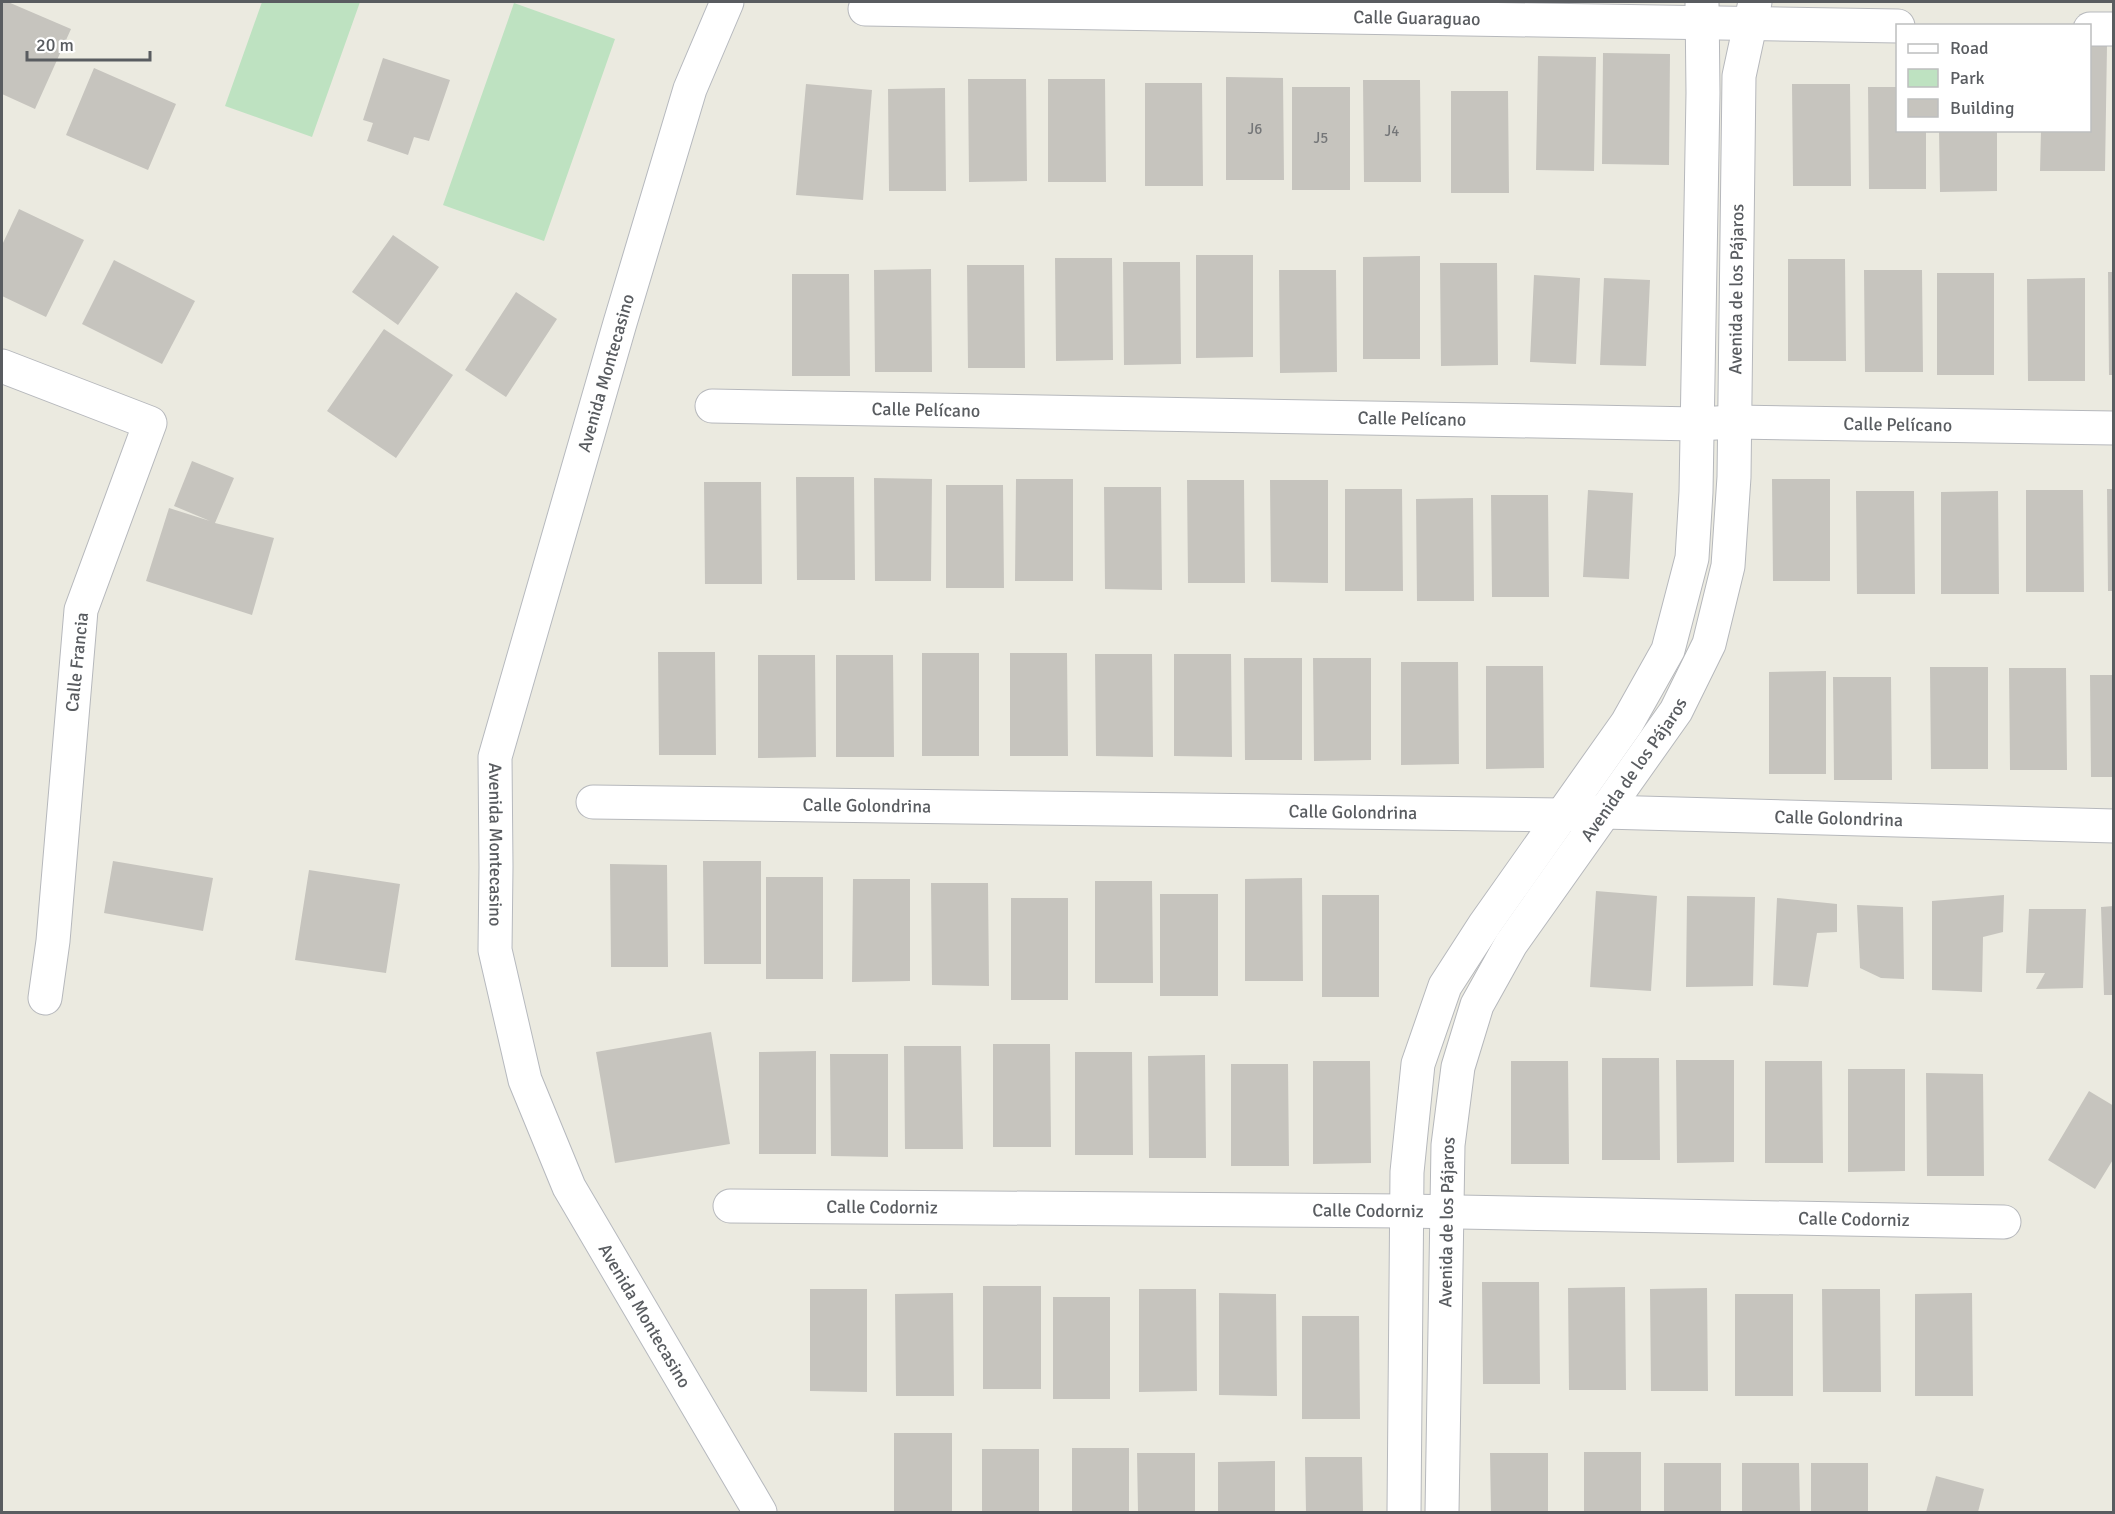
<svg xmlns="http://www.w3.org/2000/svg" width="2115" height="1514" font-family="Signika,sans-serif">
<rect width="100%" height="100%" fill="#ebeae0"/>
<path fill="#bee2c1" d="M262,2H360L312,137L225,106Z
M514,3L615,39L544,241L443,205Z"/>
<path fill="#c6c4be" d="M2,2H8L71,29L35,109L2,94Z
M2090,46H2107L2105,171H2040L2041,130H2090Z
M1603,53L1670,54L1669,165L1602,164Z
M1538,56L1596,57L1594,171L1536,170Z
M383,58L450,80L429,141L414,137L408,155L367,141L373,123L363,120Z
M94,68L176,104L148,170L66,135Z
M1226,77L1283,78L1284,180H1226Z
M968,79H1026L1027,181L969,182Z
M1048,79H1105L1106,182H1048Z
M1363,80H1420L1421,182H1364Z
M1145,83H1202L1203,186H1145Z
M806,84L872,90L863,200L796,195Z
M1792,84H1850L1851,186H1793Z
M1292,87H1350V190H1292Z
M1868,87H1898V130H1926V189H1869Z
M945,88L946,191H889L888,89Z
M1451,91H1508L1509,193H1451Z
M1939,130H1997V191L1940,192Z
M19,209L84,240L46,317L2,296V245Z
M393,235L439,267L398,325L352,292Z
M1196,255H1253V357L1196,358Z
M1420,256V359H1363V257Z
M1055,258H1112L1113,360L1056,361Z
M1788,259H1845L1846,361H1788Z
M114,260L195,301L162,364L82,324Z
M1123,262H1180L1181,364L1124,365Z
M1440,263H1497L1498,365L1441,366Z
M967,265H1024L1025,368H968Z
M931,269L932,372H875L874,270Z
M1279,270H1336L1337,372L1280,373Z
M1864,270H1922L1923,372H1865Z
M2108,272H2114V375H2109Z
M1937,273H1994V375H1937Z
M792,274H849L850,376H792Z
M1534,275L1580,278L1576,364L1530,362Z
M1604,278L1650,280L1646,366L1600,365Z
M2085,278V381H2028L2027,279Z
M516,292L557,319L506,397L465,370Z
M384,329L453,375L396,458L327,411Z
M192,461L234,478L215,523L274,538L252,615L146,581L169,508L210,521L174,506Z
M796,477H854L855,580H797Z
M874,478L932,479L931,581H875Z
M1016,479H1073V581H1015Z
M1772,479H1830V581H1773Z
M1187,480H1244L1245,583H1188Z
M1270,480H1328V583L1271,582Z
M704,482H761L762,584H705Z
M946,485H1003L1004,588H946Z
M1104,487H1161L1162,590L1105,589Z
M1345,489H1402L1403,591H1345Z
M2107,489H2114V591H2108Z
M1588,490L1633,493L1629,579L1583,577Z
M2026,490H2083L2084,592H2026Z
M1856,491H1914L1915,594H1857Z
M1998,491L1999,594H1941V492Z
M1491,495H1548L1549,597H1492Z
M1473,498L1474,601H1417L1416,499Z
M658,652H715L716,755H659Z
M922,653H979V756H922Z
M1010,653H1067L1068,756H1010Z
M1095,654H1152L1153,757L1096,756Z
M1174,654H1231L1232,757L1174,756Z
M758,655H815L816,757L758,758Z
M836,655H893L894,757H836Z
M1244,658H1302V760H1245Z
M1313,658H1371V760L1314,761Z
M1401,662H1458L1459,764L1401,765Z
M1486,666H1543L1544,768L1486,769Z
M1930,667H1988V769H1931Z
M2009,668H2066L2067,770H2010Z
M1826,671V774H1769V672Z
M2090,675H2114V777H2091Z
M1833,677H1891L1892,780H1834Z
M113,861L213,878L203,931L104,913Z
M703,861H761V964H704Z
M610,864L667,865L668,967H611Z
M309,870L400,884L386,973L295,960Z
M766,877H823V979H766Z
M1302,878L1303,981H1245V879Z
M853,879H910V981L852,982Z
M1095,881H1152L1153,983H1095Z
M931,883H988L989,986L932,985Z
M1596,891L1657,896L1651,991L1590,987Z
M1160,894H1218V996H1160Z
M1322,895H1379V997H1322Z
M2004,895L2003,932L1983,937L1982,992L1932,990V901Z
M1687,896L1755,897L1753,986L1686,987Z
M1011,898H1068V1000H1011Z
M1777,898L1837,904V932L1817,933L1808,987L1773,985Z
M1857,905L1903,907L1904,979L1881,978L1860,968Z
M2114,906V995H2104L2101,907Z
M2029,909H2086L2083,988L2036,989L2045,973H2026Z
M711,1032L730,1144L615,1163L596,1052Z
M993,1044H1050L1051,1147H993Z
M904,1046H961L963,1149H905Z
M816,1051V1154H759V1052Z
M1075,1052H1132L1133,1155H1075Z
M830,1054H888V1157L831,1156Z
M1205,1055L1206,1158H1149L1148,1056Z
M1602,1058H1659L1660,1160H1602Z
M1676,1060H1734V1162L1677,1163Z
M1313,1061H1370L1371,1163L1313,1164Z
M1511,1061H1568L1569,1164H1511Z
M1765,1061H1822L1823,1163H1765Z
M1231,1064H1288L1289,1166H1231Z
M1848,1069H1905V1171L1848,1172Z
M1926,1073L1983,1074L1984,1176H1927Z
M2089,1091L2114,1106V1158L2095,1189L2048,1160Z
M1482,1282H1539L1540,1384H1483Z
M983,1286H1041V1389H983Z
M1625,1287L1626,1390H1569L1568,1288Z
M1707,1288L1708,1391H1651L1650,1289Z
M810,1289H867V1392L810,1391Z
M1139,1289H1196L1197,1391L1139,1392Z
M1822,1289H1880L1881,1392H1823Z
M953,1293L954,1396H896L895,1294Z
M1219,1293L1276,1294L1277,1396L1219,1395Z
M1972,1293L1973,1396H1915V1294Z
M1735,1294H1793V1396H1735Z
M1053,1297H1110V1399H1053Z
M1302,1316H1359L1360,1419H1302Z
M894,1433H952V1512H894Z
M1072,1448H1129V1512H1072Z
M982,1449H1039V1512H982Z
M1584,1452H1641V1512H1584Z
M1137,1453H1195V1512H1138Z
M1490,1453H1548V1512H1491Z
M1305,1457H1362L1363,1512H1306Z
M1275,1461V1512H1218V1462Z
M1664,1463H1721V1512H1664Z
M1742,1463H1799L1800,1512H1742Z
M1811,1463H1868V1512H1811Z
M1936,1476L1984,1489L1978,1512H1926Z"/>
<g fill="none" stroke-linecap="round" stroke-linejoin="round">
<g stroke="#b6b8bc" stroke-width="35">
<g id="street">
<path id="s1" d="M865,9L1898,26"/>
<path d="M2090,29H2114"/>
<path d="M2,366L150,423L81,610L53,941L45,998"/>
<path id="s2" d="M712,406L1697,424L1735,422L2114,428"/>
<path id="s3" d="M593,802L1562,815L1604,812L2114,826"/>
<path id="s4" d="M730,1206L1406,1211L2004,1222"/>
<path d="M1404,1512L1407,1172L1418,1064L1445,986L1485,924L1627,723L1668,650L1692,558L1696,492L1703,93L1702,2"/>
<path id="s5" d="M1442,1512L1448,1145L1458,1067L1477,1005L1511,944L1676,711L1709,644L1728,566L1734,477L1739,76L1755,2"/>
</g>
</g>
<g stroke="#b6b9be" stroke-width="35">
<g id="secondary">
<path id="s6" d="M727,2L690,89L620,323L495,757L496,867L495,950L525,1080L569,1187L760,1512"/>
</g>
</g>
<use href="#street" stroke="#fff" stroke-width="33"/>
<use href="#secondary" stroke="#fff" stroke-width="33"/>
</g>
<g text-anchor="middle" stroke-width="4.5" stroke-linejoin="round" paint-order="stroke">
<g font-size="15" fill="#747678">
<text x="1255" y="134">J6</text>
<text x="1392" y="136">J4</text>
<text x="1321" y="143">J5</text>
</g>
<g font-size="18" fill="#595c60" stroke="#fff">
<text dy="6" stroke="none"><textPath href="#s1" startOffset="552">Calle Guaraguao</textPath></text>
<text dy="6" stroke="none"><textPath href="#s5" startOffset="1298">Avenida de los Pájaros</textPath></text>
<text transform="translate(606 373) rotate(-74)" y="6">Avenida Montecasino</text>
<text dy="6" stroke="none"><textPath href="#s2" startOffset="214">Calle Pelícano</textPath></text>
<text dy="6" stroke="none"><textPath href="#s2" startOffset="700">Calle Pelícano</textPath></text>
<text dy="6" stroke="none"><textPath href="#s2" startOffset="1186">Calle Pelícano</textPath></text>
<text transform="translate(77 662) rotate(-84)" y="6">Calle Francia</text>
<text dy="6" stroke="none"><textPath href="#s5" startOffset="794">Avenida de los Pájaros</textPath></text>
<text dy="6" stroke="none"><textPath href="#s3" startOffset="274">Calle Golondrina</textPath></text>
<text dy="6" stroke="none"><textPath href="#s3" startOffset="760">Calle Golondrina</textPath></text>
<text dy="6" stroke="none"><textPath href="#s3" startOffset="1246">Calle Golondrina</textPath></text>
<text dy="6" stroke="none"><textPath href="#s6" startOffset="878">Avenida Montecasino</textPath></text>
<text dy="6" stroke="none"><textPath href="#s4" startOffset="152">Calle Codorniz</textPath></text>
<text dy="6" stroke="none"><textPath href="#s4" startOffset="638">Calle Codorniz</textPath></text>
<text dy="6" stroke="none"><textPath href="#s4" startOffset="1124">Calle Codorniz</textPath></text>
<text dy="6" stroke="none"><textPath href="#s5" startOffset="290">Avenida de los Pájaros</textPath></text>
<text dy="6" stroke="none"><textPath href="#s6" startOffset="1382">Avenida Montecasino</textPath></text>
</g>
</g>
<rect width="2115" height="1514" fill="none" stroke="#595c60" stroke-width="6"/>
<rect x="1896" y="24" width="195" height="108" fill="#ffffff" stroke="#bdbebf" stroke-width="1.5"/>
<rect x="1908" y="44" width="30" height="9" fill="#ffffff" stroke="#bdbebf" stroke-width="1.5"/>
<text x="1950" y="54" font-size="18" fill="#595c60">Road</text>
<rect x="1908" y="69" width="30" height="18" fill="#bee2c1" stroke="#bdbebf" stroke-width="1.5"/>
<text x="1950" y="84" font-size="18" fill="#595c60">Park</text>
<rect x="1908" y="99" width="30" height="18" fill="#c6c4be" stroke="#bdbebf" stroke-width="1.5"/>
<text x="1950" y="114" font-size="18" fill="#595c60">Building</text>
<path d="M27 51v9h123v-9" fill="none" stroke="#595c60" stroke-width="3"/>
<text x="36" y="51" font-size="18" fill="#595c60" stroke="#ffffff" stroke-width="4.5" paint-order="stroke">20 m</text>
</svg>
